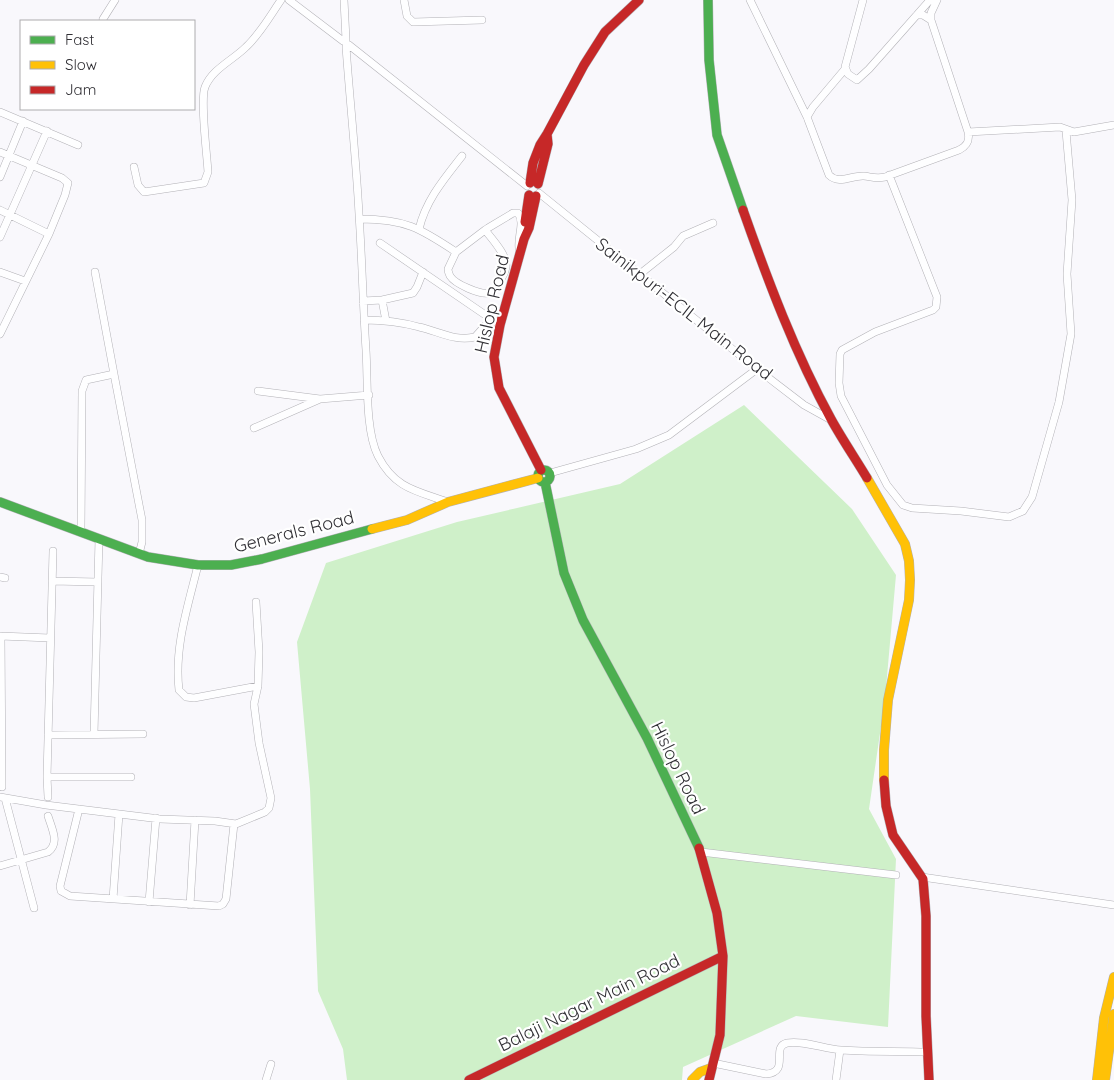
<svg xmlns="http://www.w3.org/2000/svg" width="1114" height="1080" font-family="Quicksand,sans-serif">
<rect width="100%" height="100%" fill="#f9f8fc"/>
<path fill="#cff0c9" d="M744,405L852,509L896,575L885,699L869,809L896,859L888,1027L796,1016L683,1067L682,1080H347L343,1049L318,991L310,789L297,642L326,563L457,522L620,484Z"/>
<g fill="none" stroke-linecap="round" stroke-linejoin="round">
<g stroke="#b2b1b6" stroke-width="8">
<path id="street" d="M289,0L343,41
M344,0L346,40
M404,0L407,16L413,22L482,20
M750,0L807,117L829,175C839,185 852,175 864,176C872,177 876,179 885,177L959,150C967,146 970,141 968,132L931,20L923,15H917
M863,0L845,67L848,74L857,80L869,69L930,0
M103,19L115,0
M931,20V13L937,0
M349,45L527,186
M346,47C350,102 356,158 359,214C362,259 363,305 366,350C368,380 365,430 378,456C395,489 417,491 448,502
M0,112L78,145
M807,117L813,107L845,69
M968,132L1060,127L1074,132L1114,125
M0,152L62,178L68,183L65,195L49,234L0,334
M134,167L138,185L144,192L204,183L208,172C207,155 200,100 205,87C212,69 233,60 246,47C260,34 270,16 281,0
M889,175L937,297L936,307L933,310L875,332L842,350L840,354L839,383L841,396L887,485L903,505L912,508L961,511L1009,517L1023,511L1032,497L1059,402L1071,334L1067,274L1072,200L1066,131
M0,177L23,121
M539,193L757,369L804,405L831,420
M0,210L49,234
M360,219C405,219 420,228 456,252
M419,229C426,200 444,179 462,156
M485,230C492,239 508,256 506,267C505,272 502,278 499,282C497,286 494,292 489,293C480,295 455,284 450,276C449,274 448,271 448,269L456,252L485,230L488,228L513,213H518C526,224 515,240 520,254
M0,237L47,131
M380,243L500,325
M0,272L25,281
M95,272L114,374
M640,274L674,247L683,236L713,223
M382,300L386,321
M363,301L382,300L413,293L417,287L423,272
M364,320C383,320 401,322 419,327C438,331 455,342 475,337L491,319
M258,391L320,399
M254,428L320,399L369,395
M550,473L636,449L669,435L757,369
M81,530L82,391L86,380L114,374L142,520V542L139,554
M198,565C188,606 174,647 179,690L186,697L194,698L258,686
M0,577L5,578
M52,581L98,582
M0,636L50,638
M1,636L2,787
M94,734L99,539
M48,735L143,734
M47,777H131
M0,797L46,805L160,819L215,821L236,824L265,812L269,808L271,798L259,743L254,704L258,686L259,652L256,602
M48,797L47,777L53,551
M5,798L34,908
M79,809L60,886L61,891L70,896L219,906L223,904L226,899L234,824
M701,852L896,875
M0,866L48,852C60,843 52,829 48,816
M922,877L1114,905
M113,899L119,814
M149,902L156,818
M190,905L195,820
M713,1063L766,1074C791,1072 770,1047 787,1043C802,1040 825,1049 841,1050C869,1052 898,1051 927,1052
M266,1080L271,1064
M836,1080L840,1050"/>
</g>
<g stroke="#b2b1b6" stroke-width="10">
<path id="fast" d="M708,0L709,60L717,135L743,210
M538 476a6 6 0 1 1 12 0a6 6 0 1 1-12 0Z
M545,482L564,573L583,620L647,738L699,848
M0,502L148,557L198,565H231L262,559L372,529"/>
</g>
<g stroke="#b2b1b6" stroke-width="10">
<path id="slow" d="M867,478L905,544L909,561L910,580L909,600L888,700L884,750V780
M372,529L407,520L448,502L538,478
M692,1080L700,1072L711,1068
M1097,1080L1104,1018L1114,977
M1105,1080L1114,1014"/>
</g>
<g stroke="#b2b1b6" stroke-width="10">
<path id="jam" d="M530,183L533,163L540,145L547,134L584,65L605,32L639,0
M538,184L548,144L547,134
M536,196L529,228L524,239L500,325L494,357L499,388L541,470
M743,210C768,281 795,353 831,419C842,439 855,458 867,478
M525,222L529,195
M884,780L886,806L893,835L923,879L926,916V1016L929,1080
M699,848L717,913L723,956L720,1035L709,1080
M469,1080L723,956"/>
</g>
<use href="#street" stroke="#fefeff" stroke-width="7"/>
<use href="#fast" stroke="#4caf50" stroke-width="9"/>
<use href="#slow" stroke="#ffc107" stroke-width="9"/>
<use href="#jam" stroke="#c62828" stroke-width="9"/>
</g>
<g text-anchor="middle" stroke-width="4.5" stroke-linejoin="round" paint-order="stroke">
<g font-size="18" fill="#313035" stroke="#fff">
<text transform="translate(492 304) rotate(-77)" y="6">Hislop Road</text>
<text transform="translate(684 309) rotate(38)" y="6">Sainikpuri-ECIL Main Road</text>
<text transform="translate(294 532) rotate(-14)" y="6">Generals Road</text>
<text transform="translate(678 768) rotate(64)" y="6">Hislop Road</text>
<text transform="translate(589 1003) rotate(-26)" y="6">Balaji Nagar Main Road</text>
</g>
</g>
<rect x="20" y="20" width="175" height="90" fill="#ffffff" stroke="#adacae"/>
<rect x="30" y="36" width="25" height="8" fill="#4caf50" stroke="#adacae"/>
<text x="65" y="45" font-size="15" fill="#313035">Fast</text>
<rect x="30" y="61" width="25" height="8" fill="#ffc107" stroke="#adacae"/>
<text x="65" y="70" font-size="15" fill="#313035">Slow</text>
<rect x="30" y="86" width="25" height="8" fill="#c62828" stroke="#adacae"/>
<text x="65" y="95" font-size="15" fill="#313035">Jam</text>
</svg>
